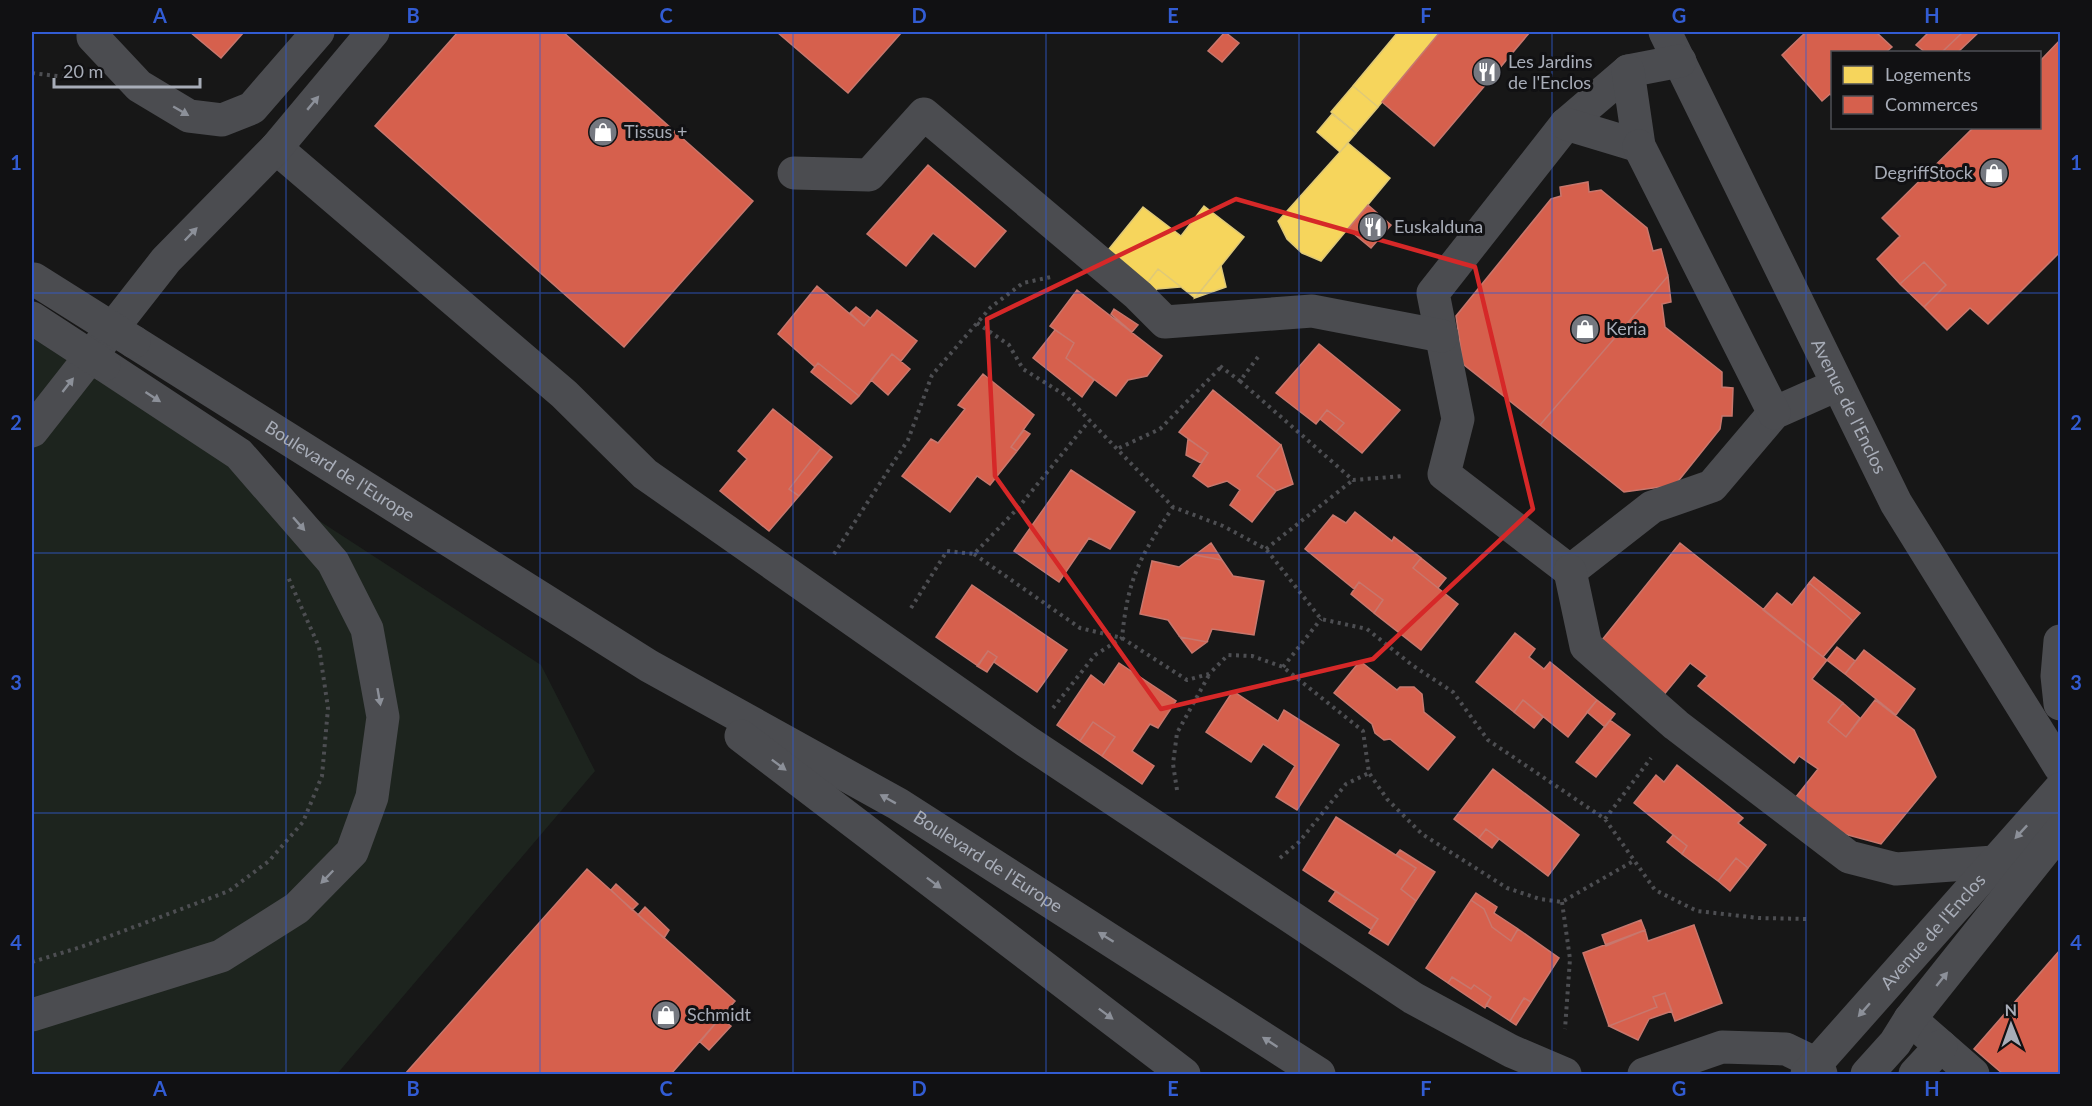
<svg xmlns="http://www.w3.org/2000/svg" width="2092" height="1106" font-family="Lato,sans-serif">
<rect width="100%" height="100%" fill="#171717"/>
<path fill="#1d241e" d="M32,334L541,665L595,771L337,1074H32Z"/>
<path fill="#f6d55c" stroke="#dfc978" stroke-width="1.5" d="M1398,32H1440L1378,107L1353,86Z
M1353,86L1378,107L1356,133L1331,112Z
M1332,114L1356,133L1340,152L1317,132Z
M1348,143L1390,178L1321,261L1302,253L1287,239L1278,221Z
M1204,206L1244,237L1195,298L1158,269L1145,286L1105,254L1143,207L1181,236Z
M1221,266L1226,287L1195,298Z
M1158,269L1181,287L1157,289L1154,293L1145,286Z"/>
<path fill="#d6604d" stroke="#c8776d" stroke-width="1.5" d="M190,32H244L221,58Z
M458,32H563L753,201L624,347L375,126Z
M777,32H902L848,93Z
M1225,32L1239,43L1222,62L1208,51Z
M1440,32H1530L1434,146L1382,102Z
M1806,32H1876L1892,47L1886,52H1832V96L1830,94L1822,101L1782,55Z
M1929,32H1963L1942,52H1925L1916,45Z
M1963,32H1979L1958,52H1942Z
M2060,40V252L1988,324L1970,308L1947,330L1924,307L1946,285L1924,262L1900,284L1877,259L1900,236L1882,218L1973,128H2040V61Z
M928,165L1006,231L975,267L933,233L906,266L867,234Z
M1588,182L1589,192L1601,190L1647,228L1653,251L1661,249L1668,276L1540,425L1463,364L1456,316L1551,199L1561,196L1560,187Z
M1368,205L1391,225L1371,248L1348,229Z
M1924,262L1946,285L1924,307L1900,284Z
M1668,276L1671,302L1662,304L1665,327L1722,372V387L1733,388L1732,416H1722L1720,429L1675,485L1624,492L1540,425Z
M817,286L864,326L877,310L917,341L901,361L892,354L859,396L818,363L815,367L778,334Z
M1077,290L1162,356L1147,376L1128,380L1116,396L1066,358L1074,343L1050,326Z
M856,307L870,318L864,326L850,313Z
M1114,309L1138,325L1132,332L1111,314Z
M1055,330L1074,343L1066,358L1094,380L1082,397L1033,358Z
M1319,344L1400,410L1362,453L1336,432L1344,423L1327,410L1316,424L1276,393Z
M892,354L910,369L888,395L871,380Z
M818,363L859,396L851,404L811,372Z
M983,374L1034,415L1011,447L1017,451L990,485L977,476L950,512L902,476L931,439L938,443L965,409L958,405Z
M1213,390L1281,445L1257,476L1276,491L1252,522L1230,505L1240,490L1227,481L1208,487L1193,476L1208,453L1179,432Z
M773,409L821,448L789,489L799,496L769,531L720,491L747,459L738,451Z
M1327,410L1344,423L1336,432L1320,419Z
M1024,430L1030,434L1017,451L1011,447Z
M1188,439L1208,453L1201,463L1186,455Z
M1281,445L1293,484L1276,491L1257,476Z
M821,448L832,457L799,496L789,489Z
M1071,470L1135,512L1110,549L1089,538L1059,582L1014,551Z
M1355,512L1392,541L1394,537L1421,558L1413,568L1458,604L1421,650L1374,613L1383,600L1359,582L1354,589L1305,549L1333,515L1346,523Z
M1211,543L1222,560L1195,555Z
M1680,543L1827,660L1812,679L1843,703L1828,722L1846,737L1875,700L1914,730L1936,777L1881,844L1826,829L1792,802L1818,769L1799,756L1794,763L1698,686L1707,676L1690,663L1662,697L1598,645Z
M1195,555L1222,560L1233,576L1264,581L1254,635L1212,629L1207,642L1180,637L1168,620L1140,614L1152,561L1179,567Z
M1421,558L1446,578L1438,588L1413,568Z
M1814,577L1860,613L1853,621L1809,583Z
M1359,582L1383,600L1374,613L1351,594Z
M1809,583L1853,621L1823,657L1763,610L1777,593L1792,605Z
M972,585L1067,650L1037,692L994,662L997,657L988,651L978,666L936,637Z
M1515,633L1535,649L1529,657L1544,669L1550,662L1597,700L1568,737L1523,700L1514,712L1476,682Z
M1180,637L1207,642L1192,653Z
M1837,647L1855,661L1845,674L1827,660Z
M1864,650L1915,689L1896,715L1845,674Z
M988,651L997,657L987,672L977,666Z
M1360,661L1397,690L1400,687H1414L1422,694L1424,712L1455,737L1428,770L1390,739L1384,740L1375,733L1372,724L1334,693Z
M1119,663L1176,701L1158,728L1150,724L1132,751L1154,766L1142,784L1102,756L1115,737L1093,722L1080,741L1057,725L1091,675L1104,685Z
M1233,691L1278,721L1284,710L1339,745L1297,810L1276,797L1295,766L1263,744L1251,762L1206,732Z
M1523,700L1543,717L1534,728L1514,712Z
M1597,700L1615,714L1605,727L1587,712Z
M1843,703L1860,718L1846,737L1828,722Z
M1610,720L1630,735L1596,777L1576,762Z
M1093,722L1115,737L1102,756L1080,741Z
M1677,765L1743,818L1738,823L1766,845L1748,868L1736,858L1718,881L1682,854L1687,846L1634,803L1656,775L1664,782Z
M1493,769L1579,835L1548,876L1486,829L1479,838L1454,819Z
M1336,817L1416,868L1401,889L1416,901L1388,945L1369,933L1378,919L1303,870Z
M1486,829L1499,839L1492,848L1479,838Z
M1673,835L1687,846L1682,854L1667,842Z
M1400,850L1435,872L1416,901L1401,889L1416,868L1396,855Z
M1736,858L1748,868L1730,891L1718,881Z
M587,869L735,1001L671,1074H405Z
M616,884L638,904L632,910L611,890Z
M1336,891L1378,919L1371,929L1329,901Z
M1476,893L1497,907L1494,913L1518,929L1511,941L1492,927L1484,909L1471,900Z
M1471,900L1484,909L1492,927L1511,941L1518,929L1559,958L1531,1002L1524,998L1510,1021L1486,1005L1491,997L1474,985L1471,989L1452,977L1448,983L1426,968Z
M645,907L669,930L664,938L638,915Z
M1641,920L1645,930L1606,946L1602,935Z
M1694,925L1722,1003L1675,1021L1665,993L1653,997L1657,1007L1609,1026L1583,953L1645,930L1648,941Z
M2060,950V1074H2003L1974,1049Z
M1452,977L1471,989L1474,985L1491,997L1485,1008L1448,983Z
M1665,993L1672,1011L1649,1019L1638,1040L1609,1026L1657,1007L1653,997Z
M1524,998L1531,1002L1516,1025L1510,1021Z
M720,1018L731,1026L709,1050L700,1042Z"/>
<g fill="none" stroke-linecap="round" stroke-linejoin="round">
<path stroke="#4d4e52" stroke-width="4" stroke-dasharray="3 4.5" stroke-linecap="butt" d="M32,73L73,78
M977,323L1009,345L1023,369L1065,395L1173,507L1223,526L1266,549L1321,619L1367,629L1412,665L1453,692L1488,740L1605,819L1655,890L1697,911L1759,918L1808,919
M1258,357L1240,381L1353,480L1403,476
M1220,366L1240,381
M1119,448L1160,429L1221,367
M1266,549L1353,480
M834,554L908,440L932,375L991,307L1023,283L1051,277
M974,554L1080,628L1122,638L1187,680L1209,674L1228,655L1252,656L1283,667L1363,731L1369,773L1387,799L1422,834L1507,888L1540,899L1562,902L1635,860
M911,608L947,551L974,554L1018,508L1089,421
M1283,667L1321,619
M1053,708L1095,655L1122,638C1128,577 1140,557 1173,507
M1177,790L1173,764L1177,733L1209,675
M1605,819L1651,758
M1280,858L1299,842L1346,784L1369,773
M1562,902L1570,959L1565,1029
M32,962L81,947L229,891L269,861L303,822L322,776L328,708L319,647L288,577"/>
<g stroke="#4b4c50" stroke-width="33">
<path d="M93,32V37L139,86L189,116L222,120L252,108L318,32"/>
<path id="s1" d="M1665,32L1896,503L2060,767"/>
<path d="M1680,61L1628,71L1566,124L1433,293L1458,419L1444,474L1570,571L1652,507L1712,486L1774,413L1837,385"/>
<path d="M1566,124L1639,146L1628,71"/>
<path d="M1639,146L1774,413"/>
<path d="M276,148L564,394L645,474L1026,741L1413,998L1511,1051L1565,1074"/>
<path d="M794,173L869,175L924,114L1138,295L1165,322L1312,311L1442,336"/>
<path id="s2" d="M134,342L649,666L898,804L1319,1074"/>
<path d="M32,431L166,260L276,148L373,32"/>
<path d="M1570,571L1586,646L1676,725L1849,857L1896,869L1994,862"/>
<path d="M2060,641L2057,676L2060,704"/>
<path d="M741,736L1184,1074"/>
<path d="M32,1015L221,956L297,908L352,852L372,797L383,717L367,629L333,562L239,454L104,365"/>
<path d="M1910,1019L1973,1074"/>
<path d="M1644,1074L1722,1047L1786,1049L1817,1064L1821,1074"/>
<path id="s3" d="M1807,1074L2060,789"/>
<path d="M1867,1074L1895,1043L1910,1019L2060,831"/>
<path d="M1915,1074L1941,1046"/>
</g>
<path stroke="#4b4c50" stroke-width="33" d="M34,279L134,342
M32,318L104,365"/>
</g>
<defs><path id="oneway-solid" d="M-6-.8H1V-3.2L6.5 0L1 3.2V.8H-6Z" transform="scale(1.5)"/></defs>
<g fill="#8c9099">
<use href="#oneway-solid" transform="translate(313 103) rotate(-50)"/>
<use href="#oneway-solid" transform="translate(181 111) rotate(30)"/>
<use href="#oneway-solid" transform="translate(191 234) rotate(-46)"/>
<use href="#oneway-solid" transform="translate(68 385) rotate(-52)"/>
<use href="#oneway-solid" transform="translate(153 397) rotate(33)"/>
<use href="#oneway-solid" transform="translate(299 524) rotate(49)"/>
<use href="#oneway-solid" transform="translate(379 697) rotate(80)"/>
<use href="#oneway-solid" transform="translate(779 765) rotate(37)"/>
<use href="#oneway-solid" transform="translate(888 799) rotate(-151)"/>
<use href="#oneway-solid" transform="translate(2021 832) rotate(133)"/>
<use href="#oneway-solid" transform="translate(327 877) rotate(134)"/>
<use href="#oneway-solid" transform="translate(934 883) rotate(37)"/>
<use href="#oneway-solid" transform="translate(1106 937) rotate(-148)"/>
<use href="#oneway-solid" transform="translate(1942 979) rotate(-51)"/>
<use href="#oneway-solid" transform="translate(1864 1010) rotate(131)"/>
<use href="#oneway-solid" transform="translate(1106 1014) rotate(37)"/>
<use href="#oneway-solid" transform="translate(1270 1042) rotate(-147)"/>
</g>
<path fill="none" stroke="#d62828" stroke-width="4.5" stroke-linejoin="round" d="M1236,199L1475,267L1533,509L1373,659L1161,709L995,476L987,319Z"/>
<path fill="none" stroke="#325cd3" stroke-width="1.5" stroke-opacity="0.55" d="M286,32V1074M540,32V1074M793,32V1074M1046,32V1074M1299,32V1074M1552,32V1074M1806,32V1074M32,293H2060M32,553H2060M32,813H2060"/>
<defs>
<g id="restaurant-disc" transform="scale(1.5)"><circle r="9.5" fill="#757880" stroke="#111113"/><path d="M-5-6h1v4h1v-4h1v4h1v-4h1v5L-1.5 .5V6h-2V.5L-5-1ZM5-6V6H3V1.5H1.5Q1.5-4 5-6Z" fill="#fff"/></g>
<g id="shop-disc" transform="scale(1.5)"><circle r="9.5" fill="#757880" stroke="#111113"/><path d="M-5-2.5h2.3a2.7 3.5 0 0 1 5.4 0H5L5.5 6h-11ZM-1.5-2.5h3a1.5 2.3 0 0 0-3 0Z" fill="#fff"/></g>
</defs>
<g fill-rule="evenodd">
<use href="#restaurant-disc" x="1487" y="72"/>
<use href="#shop-disc" x="603" y="132"/>
<use href="#shop-disc" x="1994" y="173"/>
<use href="#restaurant-disc" x="1373" y="227"/>
<use href="#shop-disc" x="1585" y="329"/>
<use href="#shop-disc" x="666" y="1015"/>
</g>
<g text-anchor="middle" stroke-width="6" stroke-linejoin="round" paint-order="stroke">
<g font-size="18" fill="#a8adb8" stroke="#111113" text-anchor="start">
<text x="1508" y="68">Les Jardins<tspan x="1508" dy="21">de l'Enclos</tspan></text>
<text x="624" y="138">Tissus +</text>
<text x="1973" y="179" text-anchor="end">DegriffStock</text>
<text x="1394" y="233">Euskalduna</text>
<text x="1606" y="335">Keria</text>
<text x="687" y="1021">Schmidt</text>
</g>
<g font-size="18" fill="#a8adb8" stroke="#111113">
<text dy="6" stroke="none"><textPath href="#s1" startOffset="417">Avenue de l'Enclos</textPath></text>
<text dy="6" stroke="none"><textPath href="#s2" startOffset="243">Boulevard de l'Europe</textPath></text>
<text dy="6" stroke="none"><textPath href="#s2" startOffset="1000">Boulevard de l'Europe</textPath></text>
<text dy="6" stroke="none"><textPath href="#s3" startOffset="190">Avenue de l'Enclos</textPath></text>
</g>
</g>
<rect width="2092" height="1106" fill="none" stroke="#111113" stroke-width="66"/>
<rect x="1831" y="51" width="210" height="78" fill="#111113" stroke="#4d4f55" stroke-width="1.5"/>
<rect x="1843" y="66" width="30" height="18" fill="#f6d55c" stroke="#4d4f55" stroke-width="1.5"/>
<text x="1885" y="81" font-size="18" fill="#a8adb8">Logements</text>
<rect x="1843" y="96" width="30" height="18" fill="#d6604d" stroke="#4d4f55" stroke-width="1.5"/>
<text x="1885" y="111" font-size="18" fill="#a8adb8">Commerces</text>
<g transform="translate(2011 1025) rotate(359)" stroke="#111113" stroke-width="4.5" paint-order="stroke">
<path d="M0-4.5L10 22L0 15L-10 22Z" fill="#a8adb8"/>
<text y="-9" font-size="16" font-weight="bold" text-anchor="middle" fill="#a8adb8">N</text>
</g>
<path d="M54 78v9h146v-9" fill="none" stroke="#a8adb8" stroke-width="3"/>
<text x="63" y="78" font-size="18" fill="#a8adb8" stroke="#111113" stroke-width="4.5" paint-order="stroke">20 m</text>
<rect x="33" y="33" width="2026" height="1040" fill="none" stroke="#325cd3" stroke-width="2"/>
<g font-size="20" text-anchor="middle" font-weight="bold" fill="#325cd3">
<text x="160" y="23">A</text>
<text x="413" y="23">B</text>
<text x="666" y="23">C</text>
<text x="919" y="23">D</text>
<text x="1173" y="23">E</text>
<text x="1426" y="23">F</text>
<text x="1679" y="23">G</text>
<text x="1932" y="23">H</text>
<text x="16" y="170">1</text>
<text x="2076" y="170">1</text>
<text x="16" y="430">2</text>
<text x="2076" y="430">2</text>
<text x="16" y="690">3</text>
<text x="2076" y="690">3</text>
<text x="16" y="950">4</text>
<text x="2076" y="950">4</text>
<text x="160" y="1096">A</text>
<text x="413" y="1096">B</text>
<text x="666" y="1096">C</text>
<text x="919" y="1096">D</text>
<text x="1173" y="1096">E</text>
<text x="1426" y="1096">F</text>
<text x="1679" y="1096">G</text>
<text x="1932" y="1096">H</text>
</g>
</svg>
